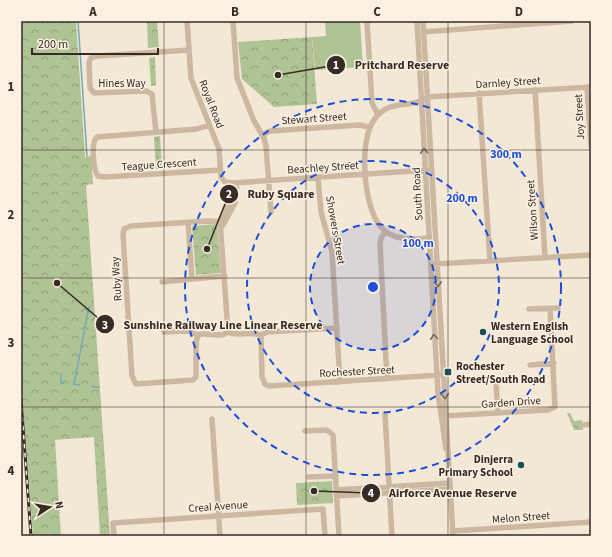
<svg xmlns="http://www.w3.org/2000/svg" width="612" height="557" font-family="'Source Sans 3',sans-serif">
<defs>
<pattern id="park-crowns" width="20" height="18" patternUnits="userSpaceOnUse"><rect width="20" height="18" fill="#b0c395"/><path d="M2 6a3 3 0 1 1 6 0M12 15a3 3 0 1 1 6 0" fill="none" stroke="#909f79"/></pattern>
</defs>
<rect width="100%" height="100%" fill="#f3e8d6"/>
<path fill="url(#park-crowns)" d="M21,21H76L85,157L91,156L93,184L86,185L110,536H100L94,437L55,440L61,536H33L21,381Z
M147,21H157L159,47L148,48Z
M312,37L317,104L274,107L242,79L238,42Z
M155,57L156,85L151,86L149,58Z
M160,136L162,168L156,169L154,137Z
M217,224L221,273L196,275L192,226Z
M567,413H570L574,421L582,420L583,430H574Z
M332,481L333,503L297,505L296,483Z"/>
<path fill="#b0c395" d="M325,21H360L363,67L315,70L312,37L326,36Z"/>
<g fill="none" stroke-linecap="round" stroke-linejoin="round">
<path stroke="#72abb3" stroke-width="1.5" d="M78,21L87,156
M61,374V383H64
M73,384L80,385
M74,384L89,307
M92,386L95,387
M97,387H99"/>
<path stroke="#ccb8a1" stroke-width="5.5" d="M187,21L191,78L219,149L221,177L225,182L232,183L427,170
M233,21L237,78L254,121L264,138L266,146L271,212
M367,21L372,103L378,115
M417,21L438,393L446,449
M423,21L453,536
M423,32L572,21
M587,87L591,146
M535,90L545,257
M479,93L490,260
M209,125L197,129L97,137C91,142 93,170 98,176L105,177L220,170
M156,132L152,94L146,91L94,93L90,88L89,62L91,58L97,56L189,50
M262,135L270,131L360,125L369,127
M318,177L321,212L332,252L340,382
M188,222L192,279L225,276
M224,222L208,221L131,226L124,229L123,235L132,376L136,384L193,380L196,377V343L198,335C207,331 220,339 228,332L220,221L232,197V183
M223,225L235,203L237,183
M385,232L381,238L380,244L387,379
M429,238C414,239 398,241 385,231C363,215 358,141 374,120C390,97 411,110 427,97L591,87
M434,264L591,255
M162,282L192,279
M529,309L558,308
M164,332L188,331L198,335
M228,332C238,337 250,331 261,335
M261,335L262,377L265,384L269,386L440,375
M261,335L267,332L337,328
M530,365L554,363
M496,382L498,413
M385,414L392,536
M443,416L548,410L555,407L550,309
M212,419L220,536
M583,425L591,424
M305,431L327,430L333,435L339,536
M309,477L336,476
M336,490L450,483
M337,496L450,489
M453,531L591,522
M114,536L113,523L323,509L325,536"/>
<g stroke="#362b25" stroke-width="3">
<path id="rail" d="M21,399L31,536"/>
</g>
<use href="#rail" stroke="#fbf1e2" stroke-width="1.5" stroke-dasharray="4.5" stroke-linecap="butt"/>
</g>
<defs><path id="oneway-chevron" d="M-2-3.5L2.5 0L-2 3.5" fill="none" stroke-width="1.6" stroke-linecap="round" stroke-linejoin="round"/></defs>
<g stroke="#7a6a5d">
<use href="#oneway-chevron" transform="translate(424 151) rotate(-93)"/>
<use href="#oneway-chevron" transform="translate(438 284) rotate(86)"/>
<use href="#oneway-chevron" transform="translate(434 337) rotate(-94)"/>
<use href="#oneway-chevron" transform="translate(445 396) rotate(85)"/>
</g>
<path fill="none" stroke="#362b25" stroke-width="1" stroke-opacity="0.55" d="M164,21V536M306,21V536M448,21V536M21,150H591M21,278H591M21,407H591"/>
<circle cx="373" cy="287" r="63" fill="#1d4ed8" fill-opacity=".12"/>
<g fill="none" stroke="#1d4ed8" stroke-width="2" stroke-dasharray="7 5">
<circle cx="373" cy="287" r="63"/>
<circle cx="373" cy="287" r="126"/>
<circle cx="373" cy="287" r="188"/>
</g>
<g fill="#17515b" stroke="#fbf1e2" stroke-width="1.5">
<circle cx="483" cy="332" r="4"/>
<rect x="444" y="368" width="8" height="8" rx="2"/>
<circle cx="521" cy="465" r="4"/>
</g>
<g text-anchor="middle" stroke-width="3" stroke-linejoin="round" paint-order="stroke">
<g font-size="11" fill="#362b25" stroke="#fbf1e2">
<text transform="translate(508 82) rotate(-4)" y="4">Darnley Street</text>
<text x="122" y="87">Hines Way</text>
<text transform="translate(212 104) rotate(69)" y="4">Royal Road</text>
<text transform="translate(579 117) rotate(-93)" y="4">Joy Street</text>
<text transform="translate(314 118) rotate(-4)" y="4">Stewart Street</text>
<text transform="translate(159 164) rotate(-4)" y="4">Teague Crescent</text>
<text transform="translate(323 167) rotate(-4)" y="4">Beachley Street</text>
<text transform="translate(417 194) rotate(-93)" y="4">South Road</text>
<text transform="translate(532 210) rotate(-94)" y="4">Wilson Street</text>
<text transform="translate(336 230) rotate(80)" y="4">Showers Street</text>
<text transform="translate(116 279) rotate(-94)" y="4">Ruby Way</text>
<text transform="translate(357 371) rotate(-3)" y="4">Rochester Street</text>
<text transform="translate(511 402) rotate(-4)" y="4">Garden Drive</text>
<text transform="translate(218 506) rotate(-4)" y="4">Creal Avenue</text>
<text transform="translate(521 517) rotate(-4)" y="4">Melon Street</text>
</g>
<g font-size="11" font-weight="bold" fill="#362b25" stroke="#fbf1e2" text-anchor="start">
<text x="491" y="330">Western English<tspan x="491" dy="13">Language School</tspan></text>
<text x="456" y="370">Rochester<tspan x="456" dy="13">Street/South Road</tspan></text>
<text x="513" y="463" text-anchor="end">Dinjerra<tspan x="513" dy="13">Primary School</tspan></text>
</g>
</g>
<circle cx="373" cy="287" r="6" fill="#1d4ed8" stroke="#fbf1e2" stroke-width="2"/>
<g font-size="12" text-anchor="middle" font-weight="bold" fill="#1d4ed8" stroke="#fbf1e2" stroke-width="3" stroke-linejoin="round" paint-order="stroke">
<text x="506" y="158">300 m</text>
<text x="462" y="202">200 m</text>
<text x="418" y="247">100 m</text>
</g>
<path fill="none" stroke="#362b25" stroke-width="1.5" d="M278 75L336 65M207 249L229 194M57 283L105 324M314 491L371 493"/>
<g fill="#362b25" stroke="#fbf1e2" stroke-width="1.5">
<circle cx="278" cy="75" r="4"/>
<circle cx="207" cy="249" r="4"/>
<circle cx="57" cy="283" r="4"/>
<circle cx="314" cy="491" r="4"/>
<circle cx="336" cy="65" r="10"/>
<circle cx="229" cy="194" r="10"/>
<circle cx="105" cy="324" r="10"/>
<circle cx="371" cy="493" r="10"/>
</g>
<g font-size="12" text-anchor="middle" font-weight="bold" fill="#fff">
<text x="336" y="69">1</text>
<text x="229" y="198">2</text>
<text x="105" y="329">3</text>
<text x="371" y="497">4</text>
</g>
<g font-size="12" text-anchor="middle" font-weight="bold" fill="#362b25" stroke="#fbf1e2" stroke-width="3" stroke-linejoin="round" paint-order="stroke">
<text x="402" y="69">Pritchard Reserve</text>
<text x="281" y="198">Ruby Square</text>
<text x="223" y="329">Sunshine Railway Line Linear Reserve</text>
<text x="453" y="497">Airforce Avenue Reserve</text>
</g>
<rect width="612" height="557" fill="none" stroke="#fbf1e2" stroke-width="44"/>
<g transform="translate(50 507) rotate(78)" stroke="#fbf1e2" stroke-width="3" paint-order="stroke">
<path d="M0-3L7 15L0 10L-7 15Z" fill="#362b25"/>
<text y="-6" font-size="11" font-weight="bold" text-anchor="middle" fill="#362b25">N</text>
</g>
<path d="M32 48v6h126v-6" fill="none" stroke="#362b25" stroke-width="2"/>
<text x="38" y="48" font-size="12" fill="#362b25" stroke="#fbf1e2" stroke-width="3" paint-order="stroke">200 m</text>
<rect x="22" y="22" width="568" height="513" fill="none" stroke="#362b25" stroke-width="1.5"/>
<g font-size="13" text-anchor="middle" font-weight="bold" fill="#362b25">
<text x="93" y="16">A</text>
<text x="235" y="16">B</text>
<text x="377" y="16">C</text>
<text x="519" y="16">D</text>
<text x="11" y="91">1</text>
<text x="11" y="219">2</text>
<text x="11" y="347">3</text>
<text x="11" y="475">4</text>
</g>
</svg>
